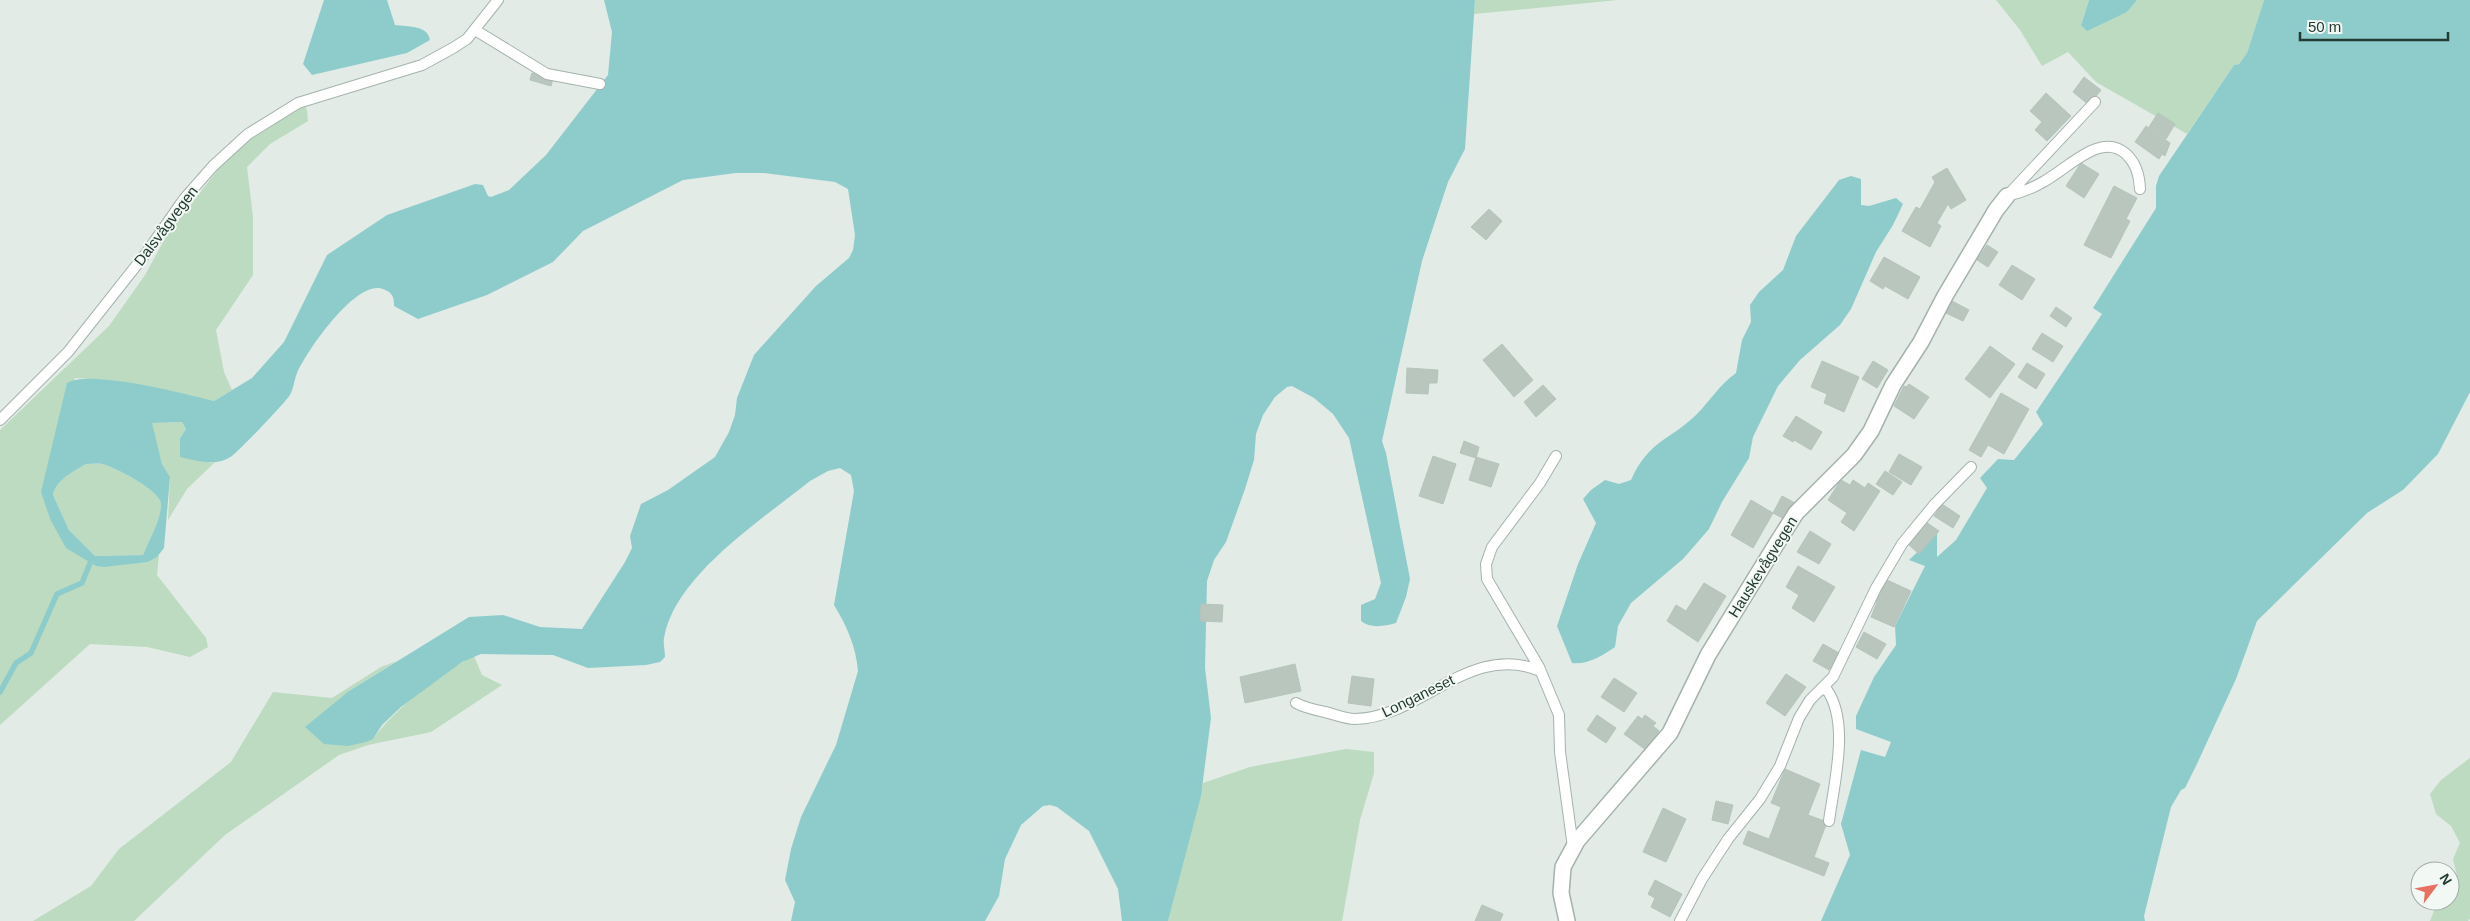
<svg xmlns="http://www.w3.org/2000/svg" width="2470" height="921" font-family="Helvetica,sans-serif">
<rect width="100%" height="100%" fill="#e2ebe6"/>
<path fill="#bcdbc0" d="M1475,0H1618L1474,14Z
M1996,0H2089L2081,24L2127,12L2137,0H2264L2247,53L2239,64L2234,65L2187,134L2096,82L2068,52L2042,66L2020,30Z
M304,105L307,110L308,121L270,144L247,167L253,217V275L216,330L224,372L232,390L214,401L113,380L75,378L42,492L50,519L96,566L148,562L159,555L157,575L206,638L208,647L190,657L147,647L90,644L0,725V430L109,326L145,275L167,235L230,154L255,129Z
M182,422L186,429L180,438L210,463L215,462L187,489L168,520L170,477L162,464L151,423Z
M86,464C91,464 97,463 102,464C115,467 161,491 161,504C161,520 149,540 143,555L95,556L69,530L53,495C56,480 74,471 86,464Z
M474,656L482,675L502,685L431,732L368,745L339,755L225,835L134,921H33L91,886L119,849L231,762L273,692L332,698L381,667L397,661L349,691L373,739C394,710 441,671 474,656Z
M1346,749L1374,752V773L1360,820L1342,921H1168L1203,783L1250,767Z
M2470,758V918L2468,921H2430L2438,901H2450V883L2457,876L2453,859L2460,843L2451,826L2436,814L2430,794L2441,780Z"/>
<path fill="#8ecccc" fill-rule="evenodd" d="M324,0H387L395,25C408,27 428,25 430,40L407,53L312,75L303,64Z
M604,0H1475L1465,149L1448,182L1422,261L1382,441L1386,453L1410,579L1406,597L1396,623C1384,626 1371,629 1361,621V605L1375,599L1381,583L1349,438L1333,414L1314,398L1292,386L1287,387L1275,397L1263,415L1256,434L1254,460L1245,489L1226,542L1214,560L1207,581L1205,668L1211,718L1201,796L1168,921H1122L1118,889L1089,831L1057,807L1050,805L1043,806L1021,825L1005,859L999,896L985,921H791L795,902L785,880L791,849L801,817L836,745L858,671C856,647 847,626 834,605L854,491L851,475L840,468L828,471L810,481C763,519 675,575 664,638C663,643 665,651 665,657L660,662L646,665L588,668L553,655L481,654L462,662L401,707L382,725L373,739L366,742L348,746L324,744L305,727L349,691L469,617L503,615L540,627L582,629L625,562L632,548L630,536L641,504L668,490L715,457L729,432L735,415L737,398L754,355L816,286L849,258L853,250L855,235L848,189L835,182L764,173H736L683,180L583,231L553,262L487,295L418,319L394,306C394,297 393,293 383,289C356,279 307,351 297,373C294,380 294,388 290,395C285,403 240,450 232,456C216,467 198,461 180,457V438L186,429L182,422L152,423L162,464L170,477L164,548L157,557L148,562L104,567L96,566L66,548L50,519L41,492L67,383C91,369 184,394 214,401L252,378L284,342L327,255L387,215L475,184L483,185L488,196L491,197L509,190L546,155L608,75L612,32ZM86,464C91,464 97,463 102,464C115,467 161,491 161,504C161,520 149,540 143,555L95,556L69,530L53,495C56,480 74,471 86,464Z
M2089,0H2137L2127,12L2087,31L2081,25Z
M2264,0H2470V392L2438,454L2403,490L2367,513L2257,621L2236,679L2196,766L2185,788L2181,790L2171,807L2144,916L2145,921H1821L1850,855L1841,824L1861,750L1885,757L1891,742L1856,729V716L1874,677L1896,645L1895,626L1925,566L1909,560L1937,533V557L1956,540L1987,488L1980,478L1998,459L2014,460L2043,424L2036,412L2102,314L2093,308L2156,208V186L2159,176L2234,65L2239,64L2247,53Z
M1851,176L1861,179V205L1869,206L1896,198L1903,204L1893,225L1876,252L1851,309L1840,325L1800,360L1778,386L1753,437L1749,458L1722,502L1709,529L1683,559L1631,603L1618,626L1615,647C1602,656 1587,665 1572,663L1557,626L1578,564L1596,523L1583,499L1591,490L1605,480L1619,484L1631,480C1649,440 1669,441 1696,415C1710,401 1720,384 1736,373L1742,340L1751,322L1750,305L1759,292L1783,270L1796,236L1839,180Z"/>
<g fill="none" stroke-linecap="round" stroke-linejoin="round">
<path stroke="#8ecccc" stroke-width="5.5" d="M0,692L16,663L31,653L57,594L82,583L90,563"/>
</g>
<path fill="#b8c6be" stroke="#b5c4bc" d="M532,73L553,79L551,86L530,80Z
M2084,77L2101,90L2089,105L2073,92Z
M2046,93L2071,116L2047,141L2035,130L2042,122L2030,111Z
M2158,113L2175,124L2166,139L2149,127Z
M2146,126L2170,143L2165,156L2162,154L2159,159L2135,142Z
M2081,163L2099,174L2084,198L2066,186Z
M1947,168L1966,200L1951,209L1948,204L1937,223L1941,226L1930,247L1902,231L1916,207L1920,209L1935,182L1932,177Z
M2114,186L2137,198L2126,219L2130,221L2111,258L2084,245Z
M1489,209L1502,221L1486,240L1471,227Z
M1987,245L1998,252L1988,267L1977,260Z
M1884,257L1920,277L1908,299L1885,286L1883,289L1870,281Z
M2012,265L2035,279L2022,300L1999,285Z
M1952,301L1969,310L1963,321L1946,313Z
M2056,307L2072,318L2066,327L2050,316Z
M2042,333L2063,346L2053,362L2032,349Z
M1502,344L1533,380L1514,397L1483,360Z
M1990,346L2015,364L1990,398L1965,379Z
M1822,361L1859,377L1844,412L1824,403L1827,394L1811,387Z
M1873,361L1888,370L1877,388L1862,379Z
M2027,363L2045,374L2036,389L2018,377Z
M1407,368L1438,370L1437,383H1429L1428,394L1406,393Z
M1909,384L1929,397L1914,419L1894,406L1904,386L1906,387Z
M1543,385L1556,399L1536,417L1524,402Z
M2001,393L2029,409L2004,454L1988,445L1981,457L1969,450Z
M1796,416L1822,432L1811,450L1794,440L1793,442L1783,436Z
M1464,441L1479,447L1476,458L1460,453Z
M1899,454L1922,467L1911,485L1889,472Z
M1433,456L1456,464L1443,504L1419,496Z
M1476,457L1499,464L1491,487L1469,480Z
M1885,471L1902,482L1893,495L1876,484Z
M1841,480L1850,485L1853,480L1865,488L1868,483L1880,491L1854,531L1841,522L1847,513L1828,500Z
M1782,496L1795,503L1786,520L1773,513Z
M1751,500L1773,513L1753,548L1731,535Z
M1942,504L1960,516L1953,528L1934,516Z
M1926,522L1939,531L1919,554L1907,543Z
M1810,531L1831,544L1819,564L1797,552Z
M1798,566L1835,587L1814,622L1792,608L1799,595L1786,587Z
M1887,580L1911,591L1894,627L1871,617L1877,602L1876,601Z
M1704,583L1726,596L1698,642L1667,621L1676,605L1686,611Z
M1201,604L1223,605L1222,622L1200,621Z
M1864,632L1886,644L1877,659L1856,647Z
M1823,644L1839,653L1829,670L1813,661Z
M1295,664L1301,691L1245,703L1240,677Z
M1786,674L1806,687L1785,716L1766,703Z
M1352,676L1374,679L1371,706L1348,703Z
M1614,678L1637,693L1624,712L1601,697Z
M1597,715L1616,728L1606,743L1587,730Z
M1645,715L1656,723L1653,726L1659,731L1646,750L1624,734L1638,716L1642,719Z
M1785,769L1820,784L1808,815L1827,822L1814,857L1829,863L1824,876L1743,844L1748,831L1769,839L1781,807L1771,803Z
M1716,801L1733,805L1728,824L1712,820Z
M1663,808L1686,819L1666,862L1643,852Z
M1655,880L1682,894L1670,917L1651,907L1655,898L1648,894Z
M1482,905L1503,914L1500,921H1475Z"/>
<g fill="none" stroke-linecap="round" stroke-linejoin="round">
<g stroke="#a5b3ac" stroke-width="12">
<path id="lane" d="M475,30L547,74L600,84
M2007,196C2020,193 2031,189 2043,182C2059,173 2074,159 2091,151C2121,137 2139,161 2140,189
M2007,196L2095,102
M0,420L68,352L147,252L184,199L213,166L248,134L298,103L422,65L453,48L467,39L498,0
M1556,456L1540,483L1492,547L1486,564L1487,579L1539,667L1559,715L1560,752L1573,847
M1822,689L1827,690C1850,723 1834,783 1829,821
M1296,703C1305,708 1315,710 1325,712C1334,714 1345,719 1355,719C1421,718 1470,641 1540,671
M1680,921L1702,879L1728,839L1760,799L1780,766L1799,718L1810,700L1833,677L1876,588L1902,544L1934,505L1971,467"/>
</g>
<g stroke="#a5b3ac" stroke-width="18">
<path id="street" d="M1567,921L1561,893L1563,867L1577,841L1670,733L1708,655L1777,543L1796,513L1854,455L1871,431L1893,385L1921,342L1945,296L1996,210L2007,196"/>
</g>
<use href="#lane" stroke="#fff" stroke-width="10"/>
<use href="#street" stroke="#fff" stroke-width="15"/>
</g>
<g text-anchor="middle" stroke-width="4" stroke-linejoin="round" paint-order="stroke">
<g font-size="15" fill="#233b31" stroke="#f2f8f4">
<text transform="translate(166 226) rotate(-53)" y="5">Dalsvågvegen</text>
<text transform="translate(1763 567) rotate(-58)" y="5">Hauskevågvegen</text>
<text transform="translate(1418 696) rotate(-26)" y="5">Longaneset</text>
</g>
</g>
<g transform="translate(2435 886) rotate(58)"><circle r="24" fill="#f2f8f4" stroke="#9faca6"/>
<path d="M0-4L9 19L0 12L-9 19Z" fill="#e87063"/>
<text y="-8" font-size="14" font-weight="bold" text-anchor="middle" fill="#233b31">N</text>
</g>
<path d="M2300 32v8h148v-8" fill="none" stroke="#233b31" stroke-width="2.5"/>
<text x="2308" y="32" font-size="15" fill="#233b31" stroke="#f2f8f4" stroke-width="4" paint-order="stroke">50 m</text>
</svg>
